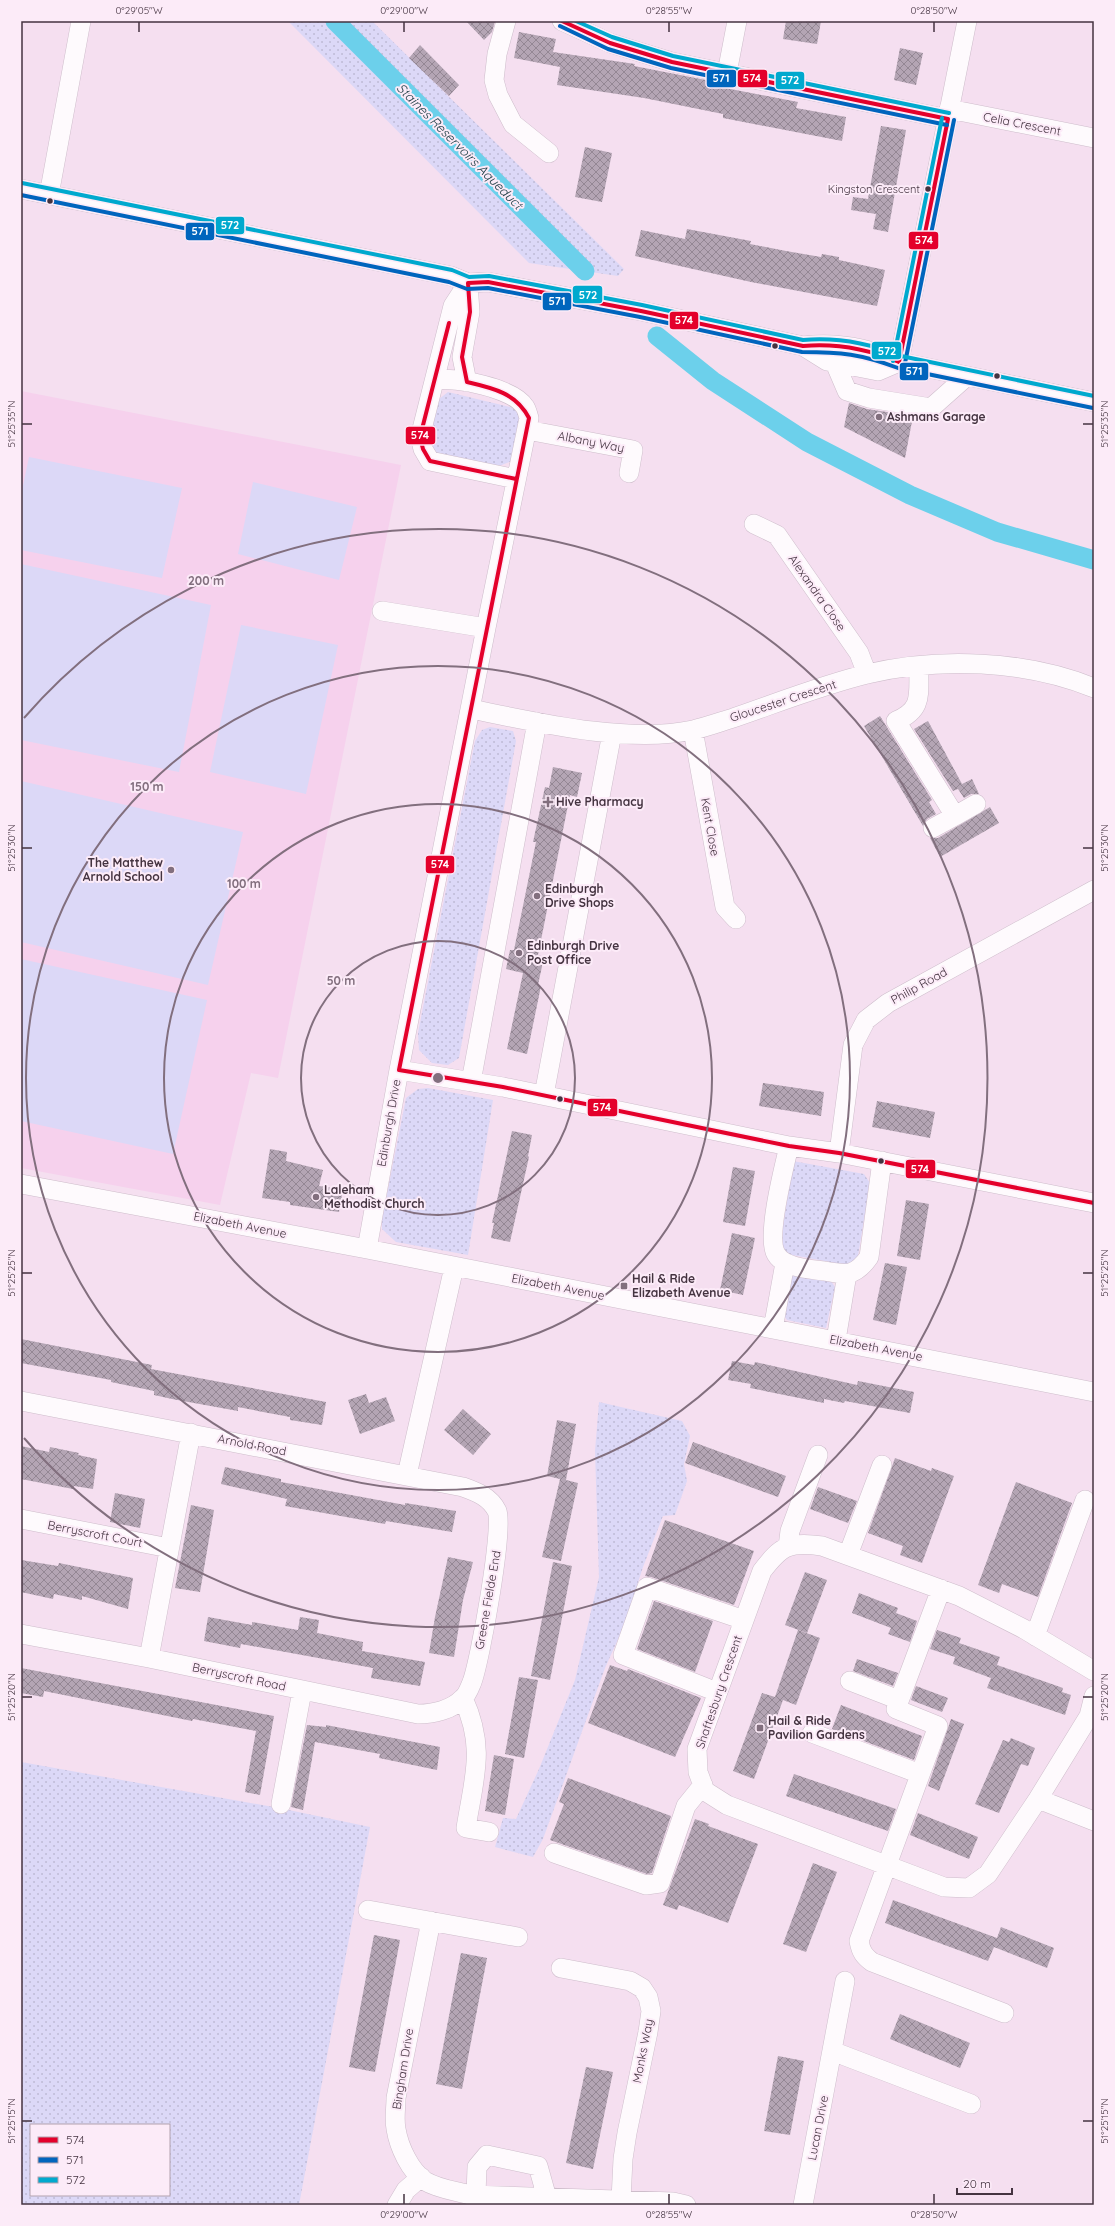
<svg xmlns="http://www.w3.org/2000/svg" width="1115" height="2226" font-family="Quicksand,sans-serif">
<defs>
<pattern id="grass-dots" width="8" height="8" patternUnits="userSpaceOnUse"><rect width="8" height="8" fill="#dcd8f7"/><path d="M2 2h.1M6 6h.1" fill="none" stroke="#bebad5" stroke-width="1.8" stroke-linecap="round"/></pattern>
<pattern id="building-cross-hatch" width="8" height="8" patternUnits="userSpaceOnUse"><rect width="8" height="8" fill="#b4a5b4"/><path d="M0 0l8 8M0 8l8-8" fill="none" stroke="#948794"/></pattern>
</defs>
<rect width="100%" height="100%" fill="#f5dff0"/>
<path fill="#f6d1ed" d="M21,391L401,465L278,1078L251,1073L220,1205L21,1168Z"/>
<path fill="url(#grass-dots)" fill-rule="evenodd" d="M288,21H372L624,269L618,276L529,263Z
M448,392L514,408L520,415L512,461L499,466L438,457L428,442L439,399Z
M490,727L513,731L516,741L459,1058L448,1065L432,1063L419,1050L418,1033L475,741L482,730Z
M428,1088L493,1100L468,1255L396,1242L382,1229V1219L406,1098L418,1089Z
M793,1161L864,1174L870,1183L858,1256L854,1263L846,1265L787,1254L783,1249L781,1239Z
M794,1274L831,1281L835,1287L826,1328L787,1320L784,1316L790,1277Z
M599,1402L682,1421L690,1436L684,1464L687,1481L675,1515L663,1516L643,1567L624,1626L605,1668L543,1839L533,1857L495,1847L503,1818L516,1819L539,1769L575,1680L599,1577L595,1451Z
M21,1762L279,1808L370,1827L299,2205H21ZM31,2125H169V2195H31Z"/>
<path fill="#dcd8f7" d="M29,457L182,488L162,578L21,550V495Z
M253,482L357,507L339,580L238,554Z
M21,564L211,605L179,772L21,740Z
M241,625L338,645L306,794L210,772Z
M21,781L243,832L208,985L21,942Z
M21,959L207,1000L173,1154L21,1121Z"/>
<g fill="none" stroke-linecap="round" stroke-linejoin="round">
<path stroke="#6cd0eb" stroke-width="19" d="M335,21L585,271
M657,336L713,381L807,442L910,495L997,532L1094,560"/>
</g>
<path fill="url(#building-cross-hatch)" d="M466,21H495L492,32L484,40Z
M786,21H821L817,44L783,39Z
M519,32L556,39L553,52L635,64L634,66L716,82L715,86L798,102L796,108L846,117L842,141L723,118V114L644,98L557,85L560,67L514,58Z
M420,45L459,85L449,96L409,58Z
M900,48L923,53L916,85L894,80Z
M881,126L906,130L888,232L873,229L876,214L851,210L853,197L868,199Z
M585,147L612,153L602,202L575,197Z
M687,229L751,241L750,244L786,251L821,257L822,254L839,257V260L885,270L877,306L751,282L635,256L641,230L685,239Z
M849,403L867,409L913,416L905,458L844,427Z
M880,716L932,800L929,802L936,814L927,819L923,826L864,726Z
M928,721L962,784L972,779L979,794H971L964,798L958,789L953,791L914,729Z
M553,767L582,773L577,797L570,795L538,955L544,957L538,985L541,986L527,1054L507,1049L523,973L506,969L510,950H514L536,842H533L545,787L549,788Z
M990,807L999,823L940,857L930,838H938Z
M763,1083L824,1092L821,1116L759,1106Z
M877,1101L935,1112L930,1138L872,1127Z
M512,1131L532,1135L528,1156L529,1157L510,1242L491,1238L494,1223H492Z
M270,1149L287,1152L286,1161L323,1170L319,1186L343,1189L339,1212L290,1205V1202L262,1198Z
M733,1167L755,1171L745,1226L723,1222Z
M906,1200L929,1204L920,1260L897,1256Z
M732,1233L755,1238L743,1295L720,1290Z
M885,1263L907,1267L896,1325L873,1320Z
M21,1339L152,1365L151,1369L326,1402L322,1425L290,1420V1417L263,1412L238,1407V1411L172,1399L154,1395V1391L111,1382V1380L21,1363Z
M732,1361L754,1365L755,1362L857,1385L858,1381L914,1392L910,1413L845,1401L844,1403L824,1399V1403L750,1388L751,1384L728,1380Z
M366,1394L369,1403L386,1397L395,1421L360,1434L348,1400Z
M463,1409L491,1434L473,1455L444,1430Z
M557,1420L576,1424L566,1480L578,1483L561,1561L542,1557L560,1479L547,1476Z
M693,1442L786,1476L778,1497L685,1463Z
M21,1446L49,1452L50,1447L79,1453L78,1455L97,1459L93,1489L74,1486L73,1489L21,1479Z
M895,1458L931,1471L932,1468L954,1476L922,1563L900,1555L903,1546L868,1533Z
M225,1467L281,1479V1482L405,1505V1503L456,1511L452,1532L386,1521L385,1524L285,1506L287,1499L221,1484Z
M1016,1482L1072,1503L1038,1597L1002,1584L999,1593L978,1585Z
M818,1487L857,1501L848,1523L810,1509Z
M115,1493L145,1499L140,1528L110,1522Z
M191,1505L214,1510L200,1592L175,1588Z
M665,1520L754,1551L734,1605L651,1577L645,1576Z
M448,1557L473,1562L463,1600L454,1657L429,1653L435,1617Z
M21,1560L58,1566L59,1563L133,1578L128,1609L82,1596V1600L54,1594L53,1599L21,1592Z
M553,1562L572,1566L550,1680L531,1676Z
M805,1572L827,1580L807,1633L785,1625Z
M859,1593L898,1608L896,1613L917,1621L910,1642L888,1634L891,1628L852,1613Z
M654,1601L713,1621L695,1672L637,1649Z
M208,1617L252,1625V1622L298,1630L300,1617L319,1620L317,1633L363,1642L362,1651L425,1662L420,1686L371,1678L373,1668L241,1644L240,1648L204,1641Z
M798,1630L820,1638L796,1705L783,1700L754,1779L733,1771L762,1693L775,1697Z
M937,1630L961,1638L959,1643L1000,1657L997,1665L1063,1688L1062,1692L1071,1695L1065,1715L987,1688L991,1678L953,1664L955,1657L930,1649Z
M857,1659L898,1673L893,1686L853,1671Z
M610,1665L627,1671L628,1669L701,1698L675,1757L588,1723Z
M21,1668L274,1716L260,1795L245,1792L256,1731L193,1719L192,1721L44,1691L43,1697L21,1693Z
M519,1677L538,1680L524,1758L505,1754Z
M916,1686L948,1698L942,1712L911,1700Z
M841,1705L922,1736L914,1760L832,1729Z
M951,1719L964,1724L939,1791L928,1786Z
M307,1725L326,1727V1725L440,1747L437,1770L379,1758L380,1754L315,1742L303,1810L291,1807Z
M1011,1738L1035,1748L1028,1766L1021,1764L999,1813L975,1804L1003,1740L1009,1742Z
M494,1755L514,1759L505,1815L485,1811Z
M794,1774L896,1809L888,1831L786,1796Z
M568,1778L671,1816L652,1873L647,1874L550,1840L564,1804L559,1802Z
M918,1813L978,1837L969,1859L910,1835Z
M695,1819L709,1824L708,1826L758,1844L728,1923L679,1905L677,1910L663,1905Z
M813,1863L837,1872L806,1952L783,1944Z
M893,1900L997,1938L1001,1927L1054,1948L1047,1968L994,1947L988,1961L885,1923Z
M374,1935L400,1940L375,2072L349,2067Z
M461,1953L487,1958L462,2089L436,2084Z
M900,2014L970,2043L960,2068L890,2039Z
M778,2056L804,2061L790,2135L764,2131Z
M586,2067L613,2072L593,2169L566,2163Z"/>
<g fill="none" stroke-linecap="round" stroke-linejoin="round">
<g stroke="#cebdcb" stroke-width="20">
<path id="minor" d="M506,21L497,54L494,80L498,95L513,124L549,153
M562,21L610,43L672,62L948,119
M727,73L737,21
M949,109L1094,138
M21,189L451,276L468,283L488,282L641,311L803,346C836,342 869,348 899,362L1094,402
M49,195L81,21
M468,283L453,306L420,437L423,449L430,461L516,479
M803,346L827,361L878,371L899,362
M839,346L835,363L847,391L869,398L931,408L967,376
M899,362L967,21
M467,382L462,357L470,312L468,283
M527,430L633,450L629,473
M754,524L777,535L859,653L867,674
M382,611L486,628
M919,666C918,694 924,709 896,721L955,816L976,804
M471,709C535,722 628,744 693,730C706,727 720,722 733,718C777,703 822,685 867,674C939,657 1025,660 1094,688
M693,730L725,907L736,919
M933,828L955,816
M399,1070L503,1087L789,1146L839,1153L1094,1203
M471,1082L537,722
M544,1095L612,733
M789,1146C784,1167 766,1237 776,1254C784,1268 810,1269 824,1271C846,1275 855,1277 869,1257L882,1161
M839,1153L853,1045L866,1020L888,1003L1094,890
M21,1184L367,1249L1094,1392
M367,1249L399,1070L486,628L529,418C528,415 527,410 525,407C513,388 456,377 436,380
M773,1329L785,1263
M836,1340L847,1274
M21,1401L463,1487C477,1492 490,1497 497,1511C504,1528 480,1661 472,1682C470,1687 467,1695 463,1698C452,1710 433,1714 418,1714L149,1658L21,1634
M407,1475L454,1267
M21,1519L169,1548
M788,1547L790,1531L818,1455
M848,1555L882,1465
M941,1589L896,1709L938,1726L859,1941C861,1952 864,1956 872,1962L1004,2013
M1035,1636L1085,1500
M149,1658L191,1433
M1094,1671L1024,1629L959,1596L822,1546C789,1541 781,1546 762,1571L697,1749L698,1772L705,1791L727,1805L944,1887L969,1888L988,1874L1038,1799L1089,1716L1094,1696
M850,1681L899,1700
M717,1692L623,1655L647,1587L744,1620
M463,1698C486,1748 474,1777 466,1828L489,1832
M812,1733L920,1774
M1038,1799L1094,1821
M281,1804L302,1691
M554,1853L646,1885L660,1883L686,1806L703,1785
M368,1910L518,1937
M431,1921L396,2098C396,2108 394,2119 396,2129C399,2147 410,2171 425,2181C438,2189 456,2191 470,2195L673,2202L686,2205
M561,1968L630,1981L642,1988L648,1997L651,2011L648,2032L627,2133L623,2159L621,2200
M832,2051L971,2104
M476,2195L477,2167L487,2155L538,2166L547,2198
M397,2205L406,2190L421,2177
M803,2205L845,1981"/>
</g>
<use href="#minor" stroke="#fefafd" stroke-width="19"/>
<g stroke="#fcebf8" stroke-width="7">
<path id="bus-1" d="M562,21L610,43L672,62L948,119
M468,283L488,282L641,311L803,346C837,343 868,349 899,362
M449,323L420,437L423,449L430,461L516,479
M899,362L948,119
M399,1070L529,418C516,393 493,388 467,382L462,357L470,312L468,283
M399,1070L503,1087L789,1146L839,1153L1094,1203"/>
</g>
<g stroke="#fcebf8" stroke-width="7">
<path id="bus-2" d="M560,26L608,49L671,68L947,125
M21,195L449,282L467,289L488,288L640,317L802,352C841,352 861,354 898,368L1093,408
M905,363L954,120"/>
</g>
<g stroke="#fcebf8" stroke-width="7">
<path id="bus-3" d="M576,21L612,37L673,56L949,113
M22,183L452,270L469,277L489,276L642,305L803,340C838,337 869,343 901,356L1094,396
M893,361L942,118"/>
</g>
<use href="#bus-1" stroke="#e4002b" stroke-width="4"/>
<use href="#bus-2" stroke="#0065bd" stroke-width="4"/>
<use href="#bus-3" stroke="#00a9ce" stroke-width="4"/>
</g>
<path fill="none" stroke="#443340" stroke-width="1.5" d="M139,22V32M404,22V32M669,22V32M934,22V32M22,424H32M1083,424H1093M22,848H32M1083,848H1093M22,1273H32M1083,1273H1093M22,1697H32M1083,1697H1093M22,2121H32M1083,2121H1093M404,2194V2204M669,2194V2204M934,2194V2204"/>
<g fill="none" stroke="#826f7e" stroke-width="2">
<circle cx="438" cy="1078" r="137"/>
<circle cx="438" cy="1078" r="274"/>
<circle cx="438" cy="1078" r="412"/>
<path d="M24 718A549 549 0 1 1 24 1438"/>
</g>
<g fill="#443340" stroke="#fcebf8" stroke-width="1.5">
<circle cx="928" cy="189" r="3.5"/>
<circle cx="50" cy="201" r="3.5"/>
<circle cx="775" cy="346" r="3.5"/>
<circle cx="997" cy="376" r="3.5"/>
<circle cx="560" cy="1099" r="3.5"/>
<circle cx="881" cy="1161" r="3.5"/>
</g>
<g fill="#826f7e" stroke="#fcebf8" stroke-width="1.5">
<circle cx="879" cy="417" r="4"/>
<path d="M546 796h4v4h4v4h-4v4h-4v-4h-4v-4h4z"/>
<circle cx="171" cy="870" r="4"/>
<circle cx="537" cy="896" r="4"/>
<circle cx="519" cy="953" r="4"/>
<circle cx="316" cy="1197" r="4"/>
<rect x="620" y="1282" width="8" height="8" rx="2"/>
<rect x="756" y="1724" width="8" height="8" rx="2"/>
</g>
<g text-anchor="middle" stroke-width="4" stroke-linejoin="round" paint-order="stroke">
<g font-size="11" fill="#443340" stroke="#fcebf8" text-anchor="end">
<text x="920" y="193">Kingston Crescent</text>
</g>
<g font-size="12" fill="#443340" stroke="#fcebf8">
<text transform="translate(1022 124) rotate(11)" y="4">Celia Crescent</text>
<text transform="translate(591 442) rotate(11)" y="4">Albany Way</text>
<text transform="translate(817 593) rotate(55)" y="4">Alexandra Close</text>
<text transform="translate(783 701) rotate(-18)" y="4">Gloucester Crescent</text>
<text transform="translate(710 827) rotate(80)" y="4">Kent Close</text>
<text transform="translate(919 986) rotate(-29)" y="4">Philip Road</text>
<text transform="translate(389 1123) rotate(-80)" y="4">Edinburgh Drive</text>
<text transform="translate(240 1225) rotate(11)" y="4">Elizabeth Avenue</text>
<text transform="translate(558 1287) rotate(11)" y="4">Elizabeth Avenue</text>
<text transform="translate(876 1348) rotate(11)" y="4">Elizabeth Avenue</text>
<text transform="translate(252 1445) rotate(11)" y="4">Arnold Road</text>
<text transform="translate(95 1534) rotate(11)" y="4">Berryscroft Court</text>
<text transform="translate(488 1600) rotate(-80)" y="4">Greene Fielde End</text>
<text transform="translate(239 1677) rotate(12)" y="4">Berryscroft Road</text>
<text transform="translate(719 1692) rotate(-71)" y="4">Shaftesbury Crescent</text>
<text transform="translate(643 2051) rotate(-79)" y="4">Monks Way</text>
<text transform="translate(403 2069) rotate(-81)" y="4">Bingham Drive</text>
<text transform="translate(818 2128) rotate(-79)" y="4">Lucan Drive</text>
</g>
<g font-size="12" font-weight="bold" fill="#443340" stroke="#fcebf8" text-anchor="start">
<text x="887" y="421">Ashmans Garage</text>
<text x="556" y="806">Hive Pharmacy</text>
<text x="163" y="867" text-anchor="end">The Matthew<tspan x="163" dy="14">Arnold School</tspan></text>
<text x="545" y="893">Edinburgh<tspan x="545" dy="14">Drive Shops</tspan></text>
<text x="527" y="950">Edinburgh Drive<tspan x="527" dy="14">Post Office</tspan></text>
<text x="324" y="1194">Laleham<tspan x="324" dy="14">Methodist Church</tspan></text>
<text x="632" y="1283">Hail &amp; Ride<tspan x="632" dy="14">Elizabeth Avenue</tspan></text>
<text x="768" y="1725">Hail &amp; Ride<tspan x="768" dy="14">Pavilion Gardens</tspan></text>
</g>
<g font-size="13" font-style="italic" fill="#25434b" stroke="#fcebf8">
<text transform="translate(460 146) rotate(45)" y="5">Staines Reservoirs Aqueduct</text>
</g>
</g>
<circle cx="438" cy="1078" r="6" fill="#826f7e" stroke="#fcebf8" stroke-width="2"/>
<g font-size="12" text-anchor="middle" font-weight="bold" fill="#826f7e" stroke="#fcebf8" stroke-width="4" stroke-linejoin="round" paint-order="stroke">
<text x="206" y="585">200 m</text>
<text x="147" y="791">150 m</text>
<text x="244" y="888">100 m</text>
<text x="341" y="985">50 m</text>
</g>
<g stroke="#fcebf8" stroke-width="1.5">
<rect x="706" y="69" width="31" height="19" rx="4" fill="#0065bd"/>
<rect x="737" y="69" width="31" height="19" rx="4" fill="#e4002b"/>
<rect x="775" y="71" width="30" height="19" rx="4" fill="#00a9ce"/>
<rect x="215" y="216" width="30" height="19" rx="4" fill="#00a9ce"/>
<rect x="185" y="222" width="30" height="19" rx="4" fill="#0065bd"/>
<rect x="908" y="231" width="31" height="19" rx="4" fill="#e4002b"/>
<rect x="572" y="285" width="31" height="19" rx="4" fill="#00a9ce"/>
<rect x="542" y="292" width="30" height="19" rx="4" fill="#0065bd"/>
<rect x="669" y="311" width="30" height="19" rx="4" fill="#e4002b"/>
<rect x="871" y="341" width="31" height="19" rx="4" fill="#00a9ce"/>
<rect x="899" y="362" width="30" height="19" rx="4" fill="#0065bd"/>
<rect x="405" y="426" width="31" height="19" rx="4" fill="#e4002b"/>
<rect x="425" y="855" width="30" height="19" rx="4" fill="#e4002b"/>
<rect x="587" y="1098" width="31" height="19" rx="4" fill="#e4002b"/>
<rect x="905" y="1159" width="31" height="20" rx="4" fill="#e4002b"/>
</g>
<g font-size="11" text-anchor="middle" font-weight="bold" fill="#fff">
<text x="721" y="82">571</text>
<text x="752" y="82">574</text>
<text x="790" y="84">572</text>
<text x="230" y="229">572</text>
<text x="200" y="235">571</text>
<text x="924" y="244">574</text>
<text x="588" y="299">572</text>
<text x="557" y="305">571</text>
<text x="684" y="324">574</text>
<text x="887" y="355">572</text>
<text x="914" y="375">571</text>
<text x="420" y="439">574</text>
<text x="440" y="868">574</text>
<text x="602" y="1111">574</text>
<text x="920" y="1173">574</text>
</g>
<rect width="1115" height="2226" fill="none" stroke="#fcebf8" stroke-width="44"/>
<rect x="30" y="2124" width="140" height="72" fill="#fcebf8" stroke="#b2a1ae"/>
<rect x="38" y="2137" width="20" height="6" fill="#e4002b" stroke="#b2a1ae"/>
<text x="66" y="2144" font-size="12" fill="#443340">574</text>
<rect x="38" y="2157" width="20" height="6" fill="#0065bd" stroke="#b2a1ae"/>
<text x="66" y="2164" font-size="12" fill="#443340">571</text>
<rect x="38" y="2177" width="20" height="6" fill="#00a9ce" stroke="#b2a1ae"/>
<text x="66" y="2184" font-size="12" fill="#443340">572</text>
<path d="M957 2188v6h55v-6" fill="none" stroke="#443340" stroke-width="2"/>
<text x="963" y="2188" font-size="12" fill="#443340" stroke="#fcebf8" stroke-width="3" paint-order="stroke">20 m</text>
<rect x="22" y="22" width="1071" height="2182" fill="none" stroke="#443340" stroke-width="1.5"/>
<g font-size="10" text-anchor="middle" fill="#443340">
<text x="139" y="14">0°29'05"W</text>
<text x="404" y="14">0°29'00"W</text>
<text x="669" y="14">0°28'55"W</text>
<text x="934" y="14">0°28'50"W</text>
<text transform="translate(11 424) rotate(-90)" y="4">51°25'35"N</text>
<text transform="translate(1104 424) rotate(-90)" y="4">51°25'35"N</text>
<text transform="translate(11 848) rotate(-90)" y="4">51°25'30"N</text>
<text transform="translate(1104 848) rotate(-90)" y="4">51°25'30"N</text>
<text transform="translate(11 1273) rotate(-90)" y="4">51°25'25"N</text>
<text transform="translate(1104 1273) rotate(-90)" y="4">51°25'25"N</text>
<text transform="translate(11 1697) rotate(-90)" y="4">51°25'20"N</text>
<text transform="translate(1104 1697) rotate(-90)" y="4">51°25'20"N</text>
<text transform="translate(11 2121) rotate(-90)" y="4">51°25'15"N</text>
<text transform="translate(1104 2121) rotate(-90)" y="4">51°25'15"N</text>
<text x="404" y="2218">0°29'00"W</text>
<text x="669" y="2218">0°28'55"W</text>
<text x="934" y="2218">0°28'50"W</text>
</g>
</svg>
